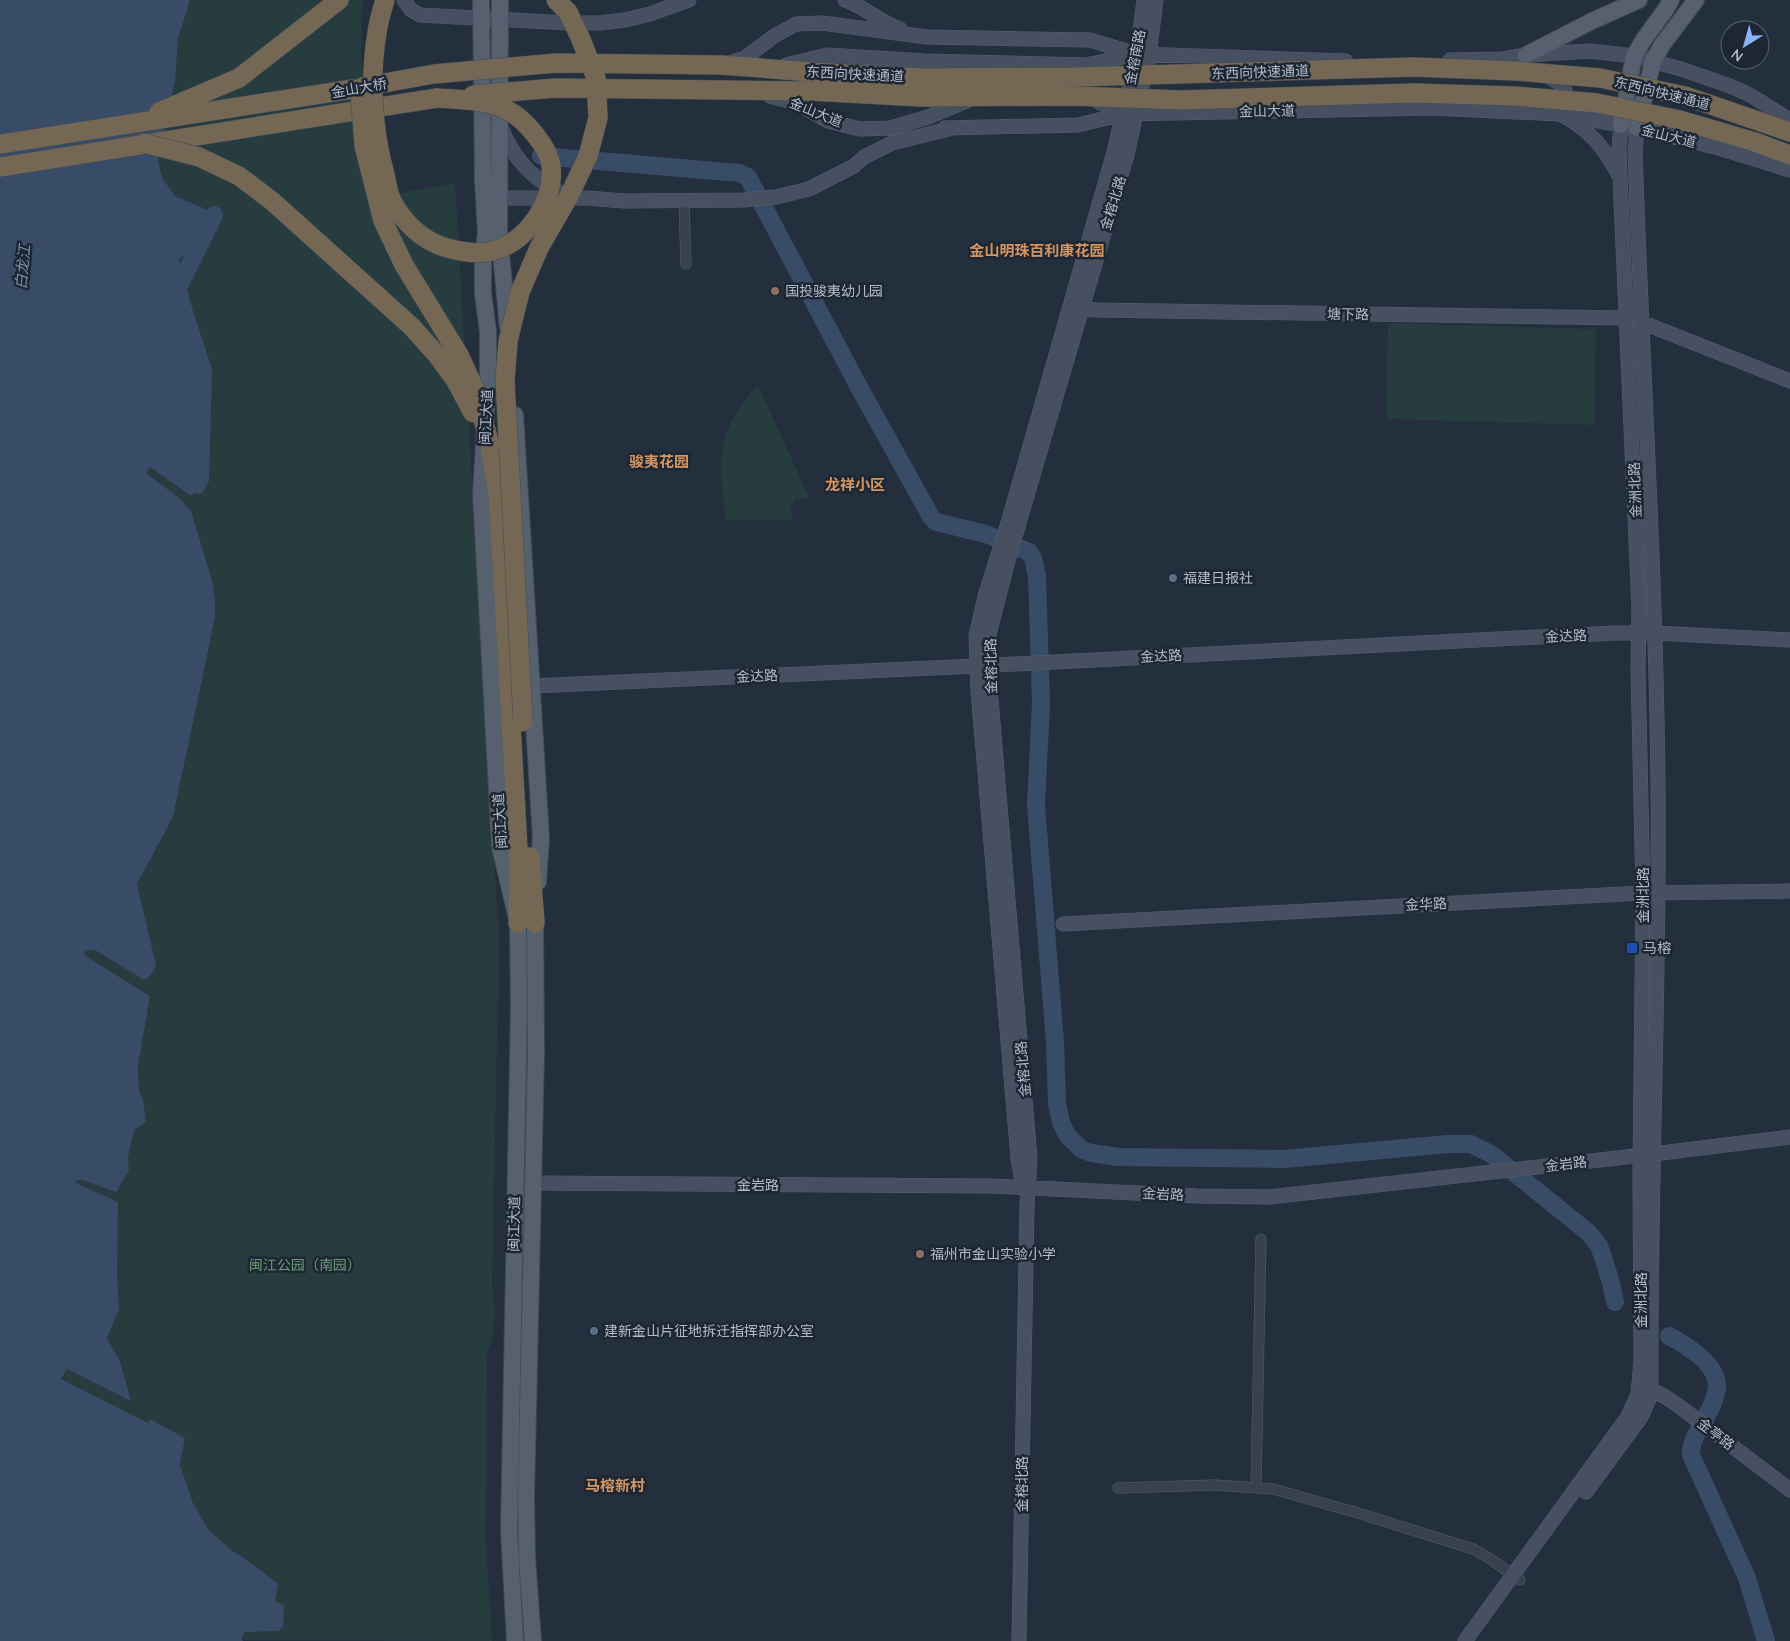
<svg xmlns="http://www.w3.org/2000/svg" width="1790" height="1641" font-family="Quicksand,'Noto Sans SC',sans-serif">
<rect width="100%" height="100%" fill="#242f3e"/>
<path fill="#263c3f" d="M189,0H362L361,63L391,195L455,183L499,942L492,1286C496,1309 496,1333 487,1354L486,1538L492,1641L242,1640L240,1638L245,1632L278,1631L283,1627L275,1601L258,1570L247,1560L231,1550L208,1529L193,1503L180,1465L185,1438L150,1419L148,1423L61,1380L67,1369L131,1400L120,1361L107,1338L119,1310L117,1273L76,1184L77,1180L85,1181L116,1192L129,1171L128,1157L133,1135L136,1129L146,1122L143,1098L139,1091L138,1067L150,996L84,955V952L90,949L95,950L144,980C151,976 153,973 156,965L137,884L173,817L215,618V599L212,581L178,497L146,473L150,467L191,496L211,390L212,369L193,311L179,260L214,221L213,212L175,196L162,178L158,159L175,82L178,38L189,4Z
M1388,323L1596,329L1594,425L1386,419Z
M758,385L810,499H795L791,506L792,520H726C718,462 715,431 758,385Z"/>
<path fill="#394c67" d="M0,0H189V4L178,38L175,82L158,159L162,178L175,196L213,212L214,220L179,260L193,311L212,369L209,481L202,494L195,493L191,496L150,467L146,473L178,497L191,511L212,581L215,599V618L173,817L137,884L156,965C153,973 151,976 144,980L95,950H89L84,952V955L150,996L138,1067L139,1091L143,1098L146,1122L136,1129L133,1135L128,1157L129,1171L116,1192L85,1181L77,1180L76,1183L118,1202L117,1273L119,1310L107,1338L120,1361L131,1401L67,1369L61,1379L148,1423L150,1419L185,1438L180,1465L193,1503L208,1529L231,1550L247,1560L278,1584L275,1601L284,1605L283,1627L278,1631L245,1632L241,1638L243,1641H0Z"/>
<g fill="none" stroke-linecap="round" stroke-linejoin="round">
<path stroke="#394c67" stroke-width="18" d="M541,156L739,173L748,177L860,389L931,517L936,522L986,534L1029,552L1033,558L1037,576L1041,704L1036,805L1055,1042L1057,1104L1061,1122L1067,1135L1081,1149L1091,1153L1118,1157L1284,1159L1448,1144H1471L1491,1154L1589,1233L1599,1246L1604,1260L1611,1283L1615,1302
M173,298L214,215
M1669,1336C1686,1345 1718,1364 1717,1387C1716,1400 1709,1412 1702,1423C1697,1434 1690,1443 1691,1455L1747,1578L1766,1641"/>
<g stroke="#565f6c" stroke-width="11">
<path id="street" d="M684,201L686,264
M1256,1487L1261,1239
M1118,1488L1215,1485L1273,1489L1358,1513L1473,1549L1489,1558L1520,1580"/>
</g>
<g stroke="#565f6c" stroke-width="15">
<path id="secondary" d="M404,0L411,10L420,15L568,23H599L625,20L650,14L689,0
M845,0C865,7 881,23 900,29
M1450,60L1503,59L1526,55L1590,51L1634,56L1681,69L1730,86L1750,95L1790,120
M729,63L745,58L774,36L796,24L822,23L927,37L1090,40L1136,54
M786,65L827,55L925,61L1086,65L1137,54L1346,61
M1544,75C1566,84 1572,93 1560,114C1588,128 1604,147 1618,174
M770,96L796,103L828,121L860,129L891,128L928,117L969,100
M1091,98L1123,114L1433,108L1560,114L1621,125L1661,134L1719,148L1790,170
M501,127C511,154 531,179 558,191
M945,128L1078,125L1123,114
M489,198H587L624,201L744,200L776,197L809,189L854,166L864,157L892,143L953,128
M1073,308L1098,310L1626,318
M1641,322L1790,381
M533,686L976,666L1615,633H1656L1790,640
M1063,924L1643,893L1790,891
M532,1183L993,1186L1197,1196L1269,1197L1653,1154L1790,1137
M1023,1187L1018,1158L978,691L976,635L986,593L1008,523L1114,152L1137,54L1144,0
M1642,1387C1662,1392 1676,1404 1692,1416
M1716,1434L1790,1490
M1586,1492L1641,1417L1649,1399L1651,1378C1650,1180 1660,983 1658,786C1656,574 1642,363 1635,151L1637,128
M1019,1641L1027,1206L1030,1158L988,665L989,634L1009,557L1127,155L1149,55L1156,0
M1465,1641L1627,1418L1638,1394L1641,1362L1640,1172L1643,893L1638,667L1639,609L1620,177L1619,149L1621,125"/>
</g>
<g stroke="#414a57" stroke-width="18">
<path id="primary" d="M481,0L483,180L486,233L483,256V293L488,332V378L481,494L500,847L518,923L519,1008L509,1530L515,1641
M500,0L499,232L508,328
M1526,55L1592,21L1639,0
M1621,125L1634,56L1644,39L1666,9L1671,0
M1637,128L1653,61L1662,45L1696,0
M515,415L541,838L538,882
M533,1641L527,1558L526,1497L536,1053L535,911"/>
</g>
<g stroke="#434c59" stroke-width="20">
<path id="highway" d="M556,0L568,12
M721,65L811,72
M722,90L810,91
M1685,96L1790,132
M159,112L239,78L339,0
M1680,120L1755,142L1790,155
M0,144L353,89
M0,167L437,98
M490,445L498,495L519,866L518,923
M530,857L535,923"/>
</g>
<use href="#street" stroke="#38414e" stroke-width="10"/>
<use href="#secondary" stroke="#465061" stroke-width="14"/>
<use href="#primary" stroke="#56606e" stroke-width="16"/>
<use href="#highway" stroke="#746855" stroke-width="19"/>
<g stroke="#565f6c" stroke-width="15" stroke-linecap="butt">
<path id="secondary-bridge" d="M1692,1416L1716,1434"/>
</g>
<g stroke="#434c59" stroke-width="20" stroke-linecap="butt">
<path id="highway-bridge" d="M385,0C382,11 378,22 377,33C369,79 373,131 385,175C387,183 388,193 392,201C404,223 423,241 447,248C462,252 481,255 496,250C529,239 555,200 551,165C548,147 528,124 514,114C490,99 464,100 437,98
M811,72L922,78L1075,77L1414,67L1516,71L1600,78L1685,96
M362,87L434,74L556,63L721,65
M810,91L921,97L1074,96L1181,100L1414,93L1514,96L1597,103L1680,120
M360,93L364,146L383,221L404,265L459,355L475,390L490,445
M473,95L556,88L722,90
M144,143L199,157L239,176L272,201L412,327L437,355L456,381L473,413
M523,722L505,381L508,341L520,292L539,248L569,196L588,156L598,118L596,78L580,37L568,12"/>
</g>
<use href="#secondary-bridge" stroke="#465061" stroke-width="14"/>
<use href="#highway-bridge" stroke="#746855" stroke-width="19"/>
</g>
<g fill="#8d6e63" stroke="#1d2633" stroke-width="2">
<circle cx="775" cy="291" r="5"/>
<circle cx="920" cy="1254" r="5"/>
</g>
<g fill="#5c6f8a" stroke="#1d2633" stroke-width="2">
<circle cx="1173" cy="578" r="5"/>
<circle cx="594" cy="1331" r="5"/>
</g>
<rect fill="#1a4fb4" stroke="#1d2633" stroke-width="2" x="1626" y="942" width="12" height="12" rx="2.5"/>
<g text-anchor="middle" stroke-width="5" stroke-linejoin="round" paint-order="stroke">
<g font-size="14" fill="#b4bcc9" stroke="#1d2633">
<text transform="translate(1135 57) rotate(-79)" y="5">金榕南路</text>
<text transform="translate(1260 72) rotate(-2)" y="5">东西向快速通道</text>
<text transform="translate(855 74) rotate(3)" y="5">东西向快速通道</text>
<text transform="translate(359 88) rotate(-10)" y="5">金山大桥</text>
<text transform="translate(1662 93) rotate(14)" y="5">东西向快速通道</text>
<text transform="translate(1267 111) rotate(-1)" y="5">金山大道</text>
<text transform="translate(816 112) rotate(22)" y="5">金山大道</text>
<text transform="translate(1669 136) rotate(14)" y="5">金山大道</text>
<text transform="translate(1113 203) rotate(-73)" y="5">金榕北路</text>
<text transform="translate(1348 314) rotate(1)" y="5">塘下路</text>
<text transform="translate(486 417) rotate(-87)" y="5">闽江大道</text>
<text transform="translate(1635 490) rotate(-92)" y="5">金洲北路</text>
<text transform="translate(1566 636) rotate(-3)" y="5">金达路</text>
<text transform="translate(1161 656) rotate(-3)" y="5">金达路</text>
<text transform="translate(991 666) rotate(-91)" y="5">金榕北路</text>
<text transform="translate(757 676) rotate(-3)" y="5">金达路</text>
<text transform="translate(500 821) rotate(-94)" y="5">闽江大道</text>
<text transform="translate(1643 895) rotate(-90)" y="5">金洲北路</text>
<text transform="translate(1426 904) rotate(-3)" y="5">金华路</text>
<text transform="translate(1023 1069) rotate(-95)" y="5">金榕北路</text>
<text transform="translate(1566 1164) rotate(-7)" y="5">金岩路</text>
<text x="758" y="1190">金岩路</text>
<text transform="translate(1163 1194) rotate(3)" y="5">金岩路</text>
<text transform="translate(514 1224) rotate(-89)" y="5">闽江大道</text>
<text transform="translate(1641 1300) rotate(-90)" y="5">金洲北路</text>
<text transform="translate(1716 1434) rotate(37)" y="5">金亭路</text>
<text transform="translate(1022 1484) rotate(-90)" y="5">金榕北路</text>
</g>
<g font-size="14" fill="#b4bcc9" stroke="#1d2633" text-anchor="start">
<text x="785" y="296">国投骏夷幼儿园</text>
<text x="1183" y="583">福建日报社</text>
<text x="1643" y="953">马榕</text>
<text x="930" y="1259">福州市金山实验小学</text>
<text x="604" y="1336">建新金山片征地拆迁指挥部办公室</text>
</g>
<g font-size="14" fill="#6b9a76" stroke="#1d2633">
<text x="305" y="1270">闽江公园（南园）</text>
</g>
<g font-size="15" font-weight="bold" fill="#d59563" stroke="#1d2633">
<text x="1037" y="256">金山明珠百利康花园</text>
<text x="659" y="467">骏夷花园</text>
<text x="855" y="490">龙祥小区</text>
<text x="615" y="1491">马榕新村</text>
</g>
<g font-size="15" font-style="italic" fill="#7c92b1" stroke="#1d2633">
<text transform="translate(23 267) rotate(-85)" y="5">白龙江</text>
</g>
</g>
<g transform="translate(1745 45) rotate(217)"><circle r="24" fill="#1d2633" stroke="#59626f"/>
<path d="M0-4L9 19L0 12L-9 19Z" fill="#8ab4f8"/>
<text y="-8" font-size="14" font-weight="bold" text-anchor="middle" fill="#b4bcc9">N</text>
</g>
</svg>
